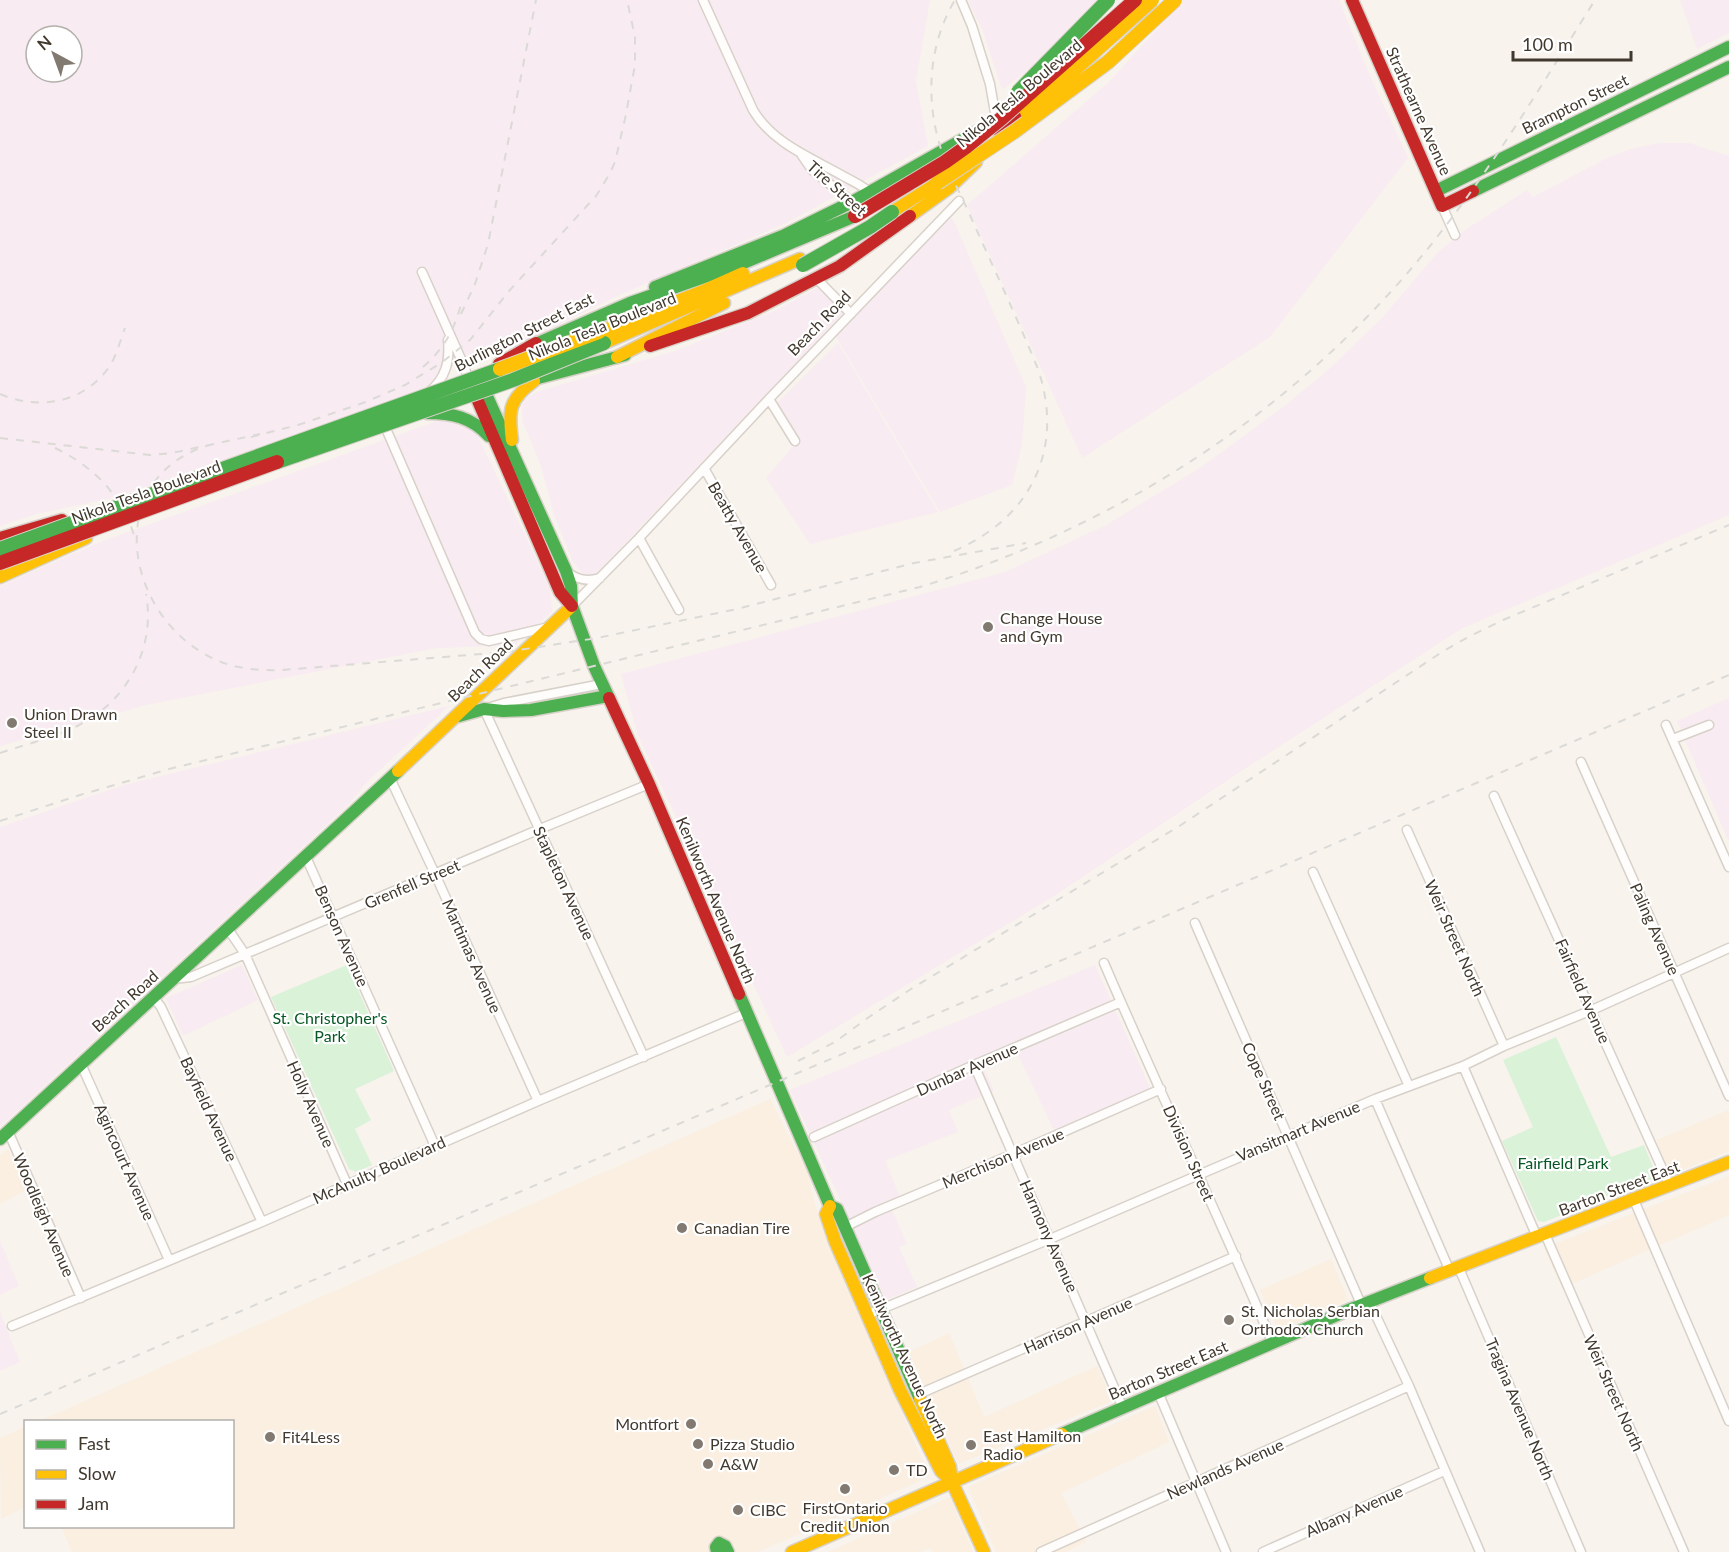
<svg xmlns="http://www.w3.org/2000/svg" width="1729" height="1552" font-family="Lato,sans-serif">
<rect width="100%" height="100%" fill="#f8f3ed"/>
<path fill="#faefe0" d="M770,1099L807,1171L815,1205L929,1477L758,1552H72L61,1527L232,1526V1422H37Z
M1729,1110V1151L1670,1175L1656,1140Z
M8,1149L28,1189L0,1204V1155Z
M1729,1176V1215L1562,1288L1544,1248Z
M1331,1259L1348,1300L1279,1331L1260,1290Z
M949,1333L984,1417L1097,1366L1112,1401L958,1464L909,1352Z
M1155,1406L1169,1442L1061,1493L1086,1542L1066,1552H996L968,1487Z
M25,1427V1507L1,1519L0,1438Z
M950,1497L973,1552H933L930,1548L921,1552H828Z"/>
<path fill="#f8ebf1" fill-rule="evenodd" d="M0,0H930L916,81L928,146L786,223L615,297L491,358L480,359L477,356L439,372L434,380L420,391L117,497L36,514L0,526ZM36,36H72V72H36Z
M968,0H1120L1002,90L983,31Z
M1183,0H1339L1367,69L1408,158L1270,337L1082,458L967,205L1111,80Z
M1680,0H1729V33L1697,49Z
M1659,143H1689L1729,156V515L1461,629L1243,770L1051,898L787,1057L638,735L621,674L1005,572L1106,525L1200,468L1283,407L1328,370L1383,317L1437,253L1465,230L1527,190L1533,197L1605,159L1630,149Z
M952,217L1026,387L1022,445L1012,485L940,512L832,330L852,308Z
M825,281L826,291L829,297L839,307L846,310L595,575L589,577L582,573L573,562L554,515L541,466L523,422L522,407L525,400L531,395L540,391L678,350L774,311L812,291Z
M838,343L938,512L810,544L766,478L793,446L773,407Z
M440,420L474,428L550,588L552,612L514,645L437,648L146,705L0,746V586L100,542Z
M1729,698V842L1677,721Z
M449,706L368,781L349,804L0,1127V827L124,785Z
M242,965L258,1000L183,1036L166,998Z
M1095,965L1150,1088L1055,1132L1018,1055L985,1070L994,1091L949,1110L958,1132L885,1161L900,1197L888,1201L907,1244L899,1247L917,1287L886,1300L790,1090Z
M0,1241L19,1286L0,1295Z
M0,1312L20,1362L0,1371Z"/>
<path fill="#d9f2d8" d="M347,965L394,1071L355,1089L371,1120L355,1129L372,1165L356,1172L349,1169L271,997Z
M1556,1037L1611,1157L1644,1145L1656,1175L1654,1178L1544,1222L1538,1221L1502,1141L1533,1127L1503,1060Z"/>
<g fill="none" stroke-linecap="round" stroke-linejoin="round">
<g stroke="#d7d1c9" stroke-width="11">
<path id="street" d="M703,0L753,110C773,144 812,158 845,177C854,182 866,187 872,195
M961,0L972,26L990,84L997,124
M801,154L812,170L855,204
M1442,206L1455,235
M422,272L465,368L468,379
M817,279L851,314
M429,392C446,378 450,361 448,340
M769,399L795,441
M384,424L475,633L481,639L489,641L549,627
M704,468L771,585
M639,538L679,610
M566,571C577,580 587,582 600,578
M572,606L639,538L769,399L959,201
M602,684L504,703L484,709L644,1057
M1666,725L1729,867
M1673,739L1709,725
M1581,762L1729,1096
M390,778L435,874L538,1101
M1494,796L1670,1186
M1407,830L1504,1046
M306,857L435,1146
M1313,872L1409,1086
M1195,923L1361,1304
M228,929L245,954L347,1184
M1104,963C1159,1091 1219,1216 1273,1344
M173,979L191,977L540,829L649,784
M154,998L161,1007L262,1222
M81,1064L169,1260
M974,1065L1123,1408
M1463,1066L1537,1237
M1375,1099L1449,1269
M8,1131L81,1298
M814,1137L974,1065L1121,1002
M1634,1200L1729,1421
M845,1227L875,1212L1013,1154L1161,1089
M1545,1234L1684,1552
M1458,1266L1581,1552
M1369,1301L1409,1386L1480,1552
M867,1315L1050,1239L1375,1099L1463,1066L1504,1046L1592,1010L1729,948
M12,1326L262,1222L538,1101L746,1013
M1158,1392L1226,1552
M919,1394L1236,1256
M1041,1552L1409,1386
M1263,1552L1444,1471"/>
</g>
<g stroke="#d7d1c9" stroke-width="15">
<path id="fast" d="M1436,191L1729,47
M1473,191L1729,67
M655,287L785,235L852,202L976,132
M529,347L630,303L741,264L855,216
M523,382L625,355
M480,385L485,392L566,571L571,586L572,606L594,666L609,698
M427,413C452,413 471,417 489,436
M459,716L484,709L503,711L531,710L608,696
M739,994L830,1206L837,1209L920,1399
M0,1139L398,771
M1062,1434L1351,1309L1430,1278
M717,1552L716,1547L719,1543L725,1546L728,1552"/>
</g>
<g stroke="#d7d1c9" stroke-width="15">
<path id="slow" d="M892,212L937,183
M910,216L949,188L976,162
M599,332L705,290L743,273
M604,343L800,259
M617,357L724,303
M512,440C508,411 509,399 534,381
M0,577L86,538
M398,771L572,606
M830,1206L826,1214L835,1241L900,1390L941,1471L952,1482L984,1552
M1430,1278L1729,1162
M920,1399L950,1467L952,1482
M792,1552L1062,1434"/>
</g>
<g stroke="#d7d1c9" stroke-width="15">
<path id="jam" d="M1352,0L1442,206L1473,191
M1000,136L1031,102
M650,346L748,313L840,266L910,216
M499,364L536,343
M472,387L560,592L572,606
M0,538L62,520
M609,698L649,784L739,994"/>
</g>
<use href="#street" stroke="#fefdfc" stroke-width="8"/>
<use href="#fast" stroke="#4caf50" stroke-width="12"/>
<use href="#slow" stroke="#ffc107" stroke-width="12"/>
<use href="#jam" stroke="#c62828" stroke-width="12"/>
<path stroke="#dbdad7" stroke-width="2" stroke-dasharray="8 8" stroke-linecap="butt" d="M461,314L475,284L488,244L536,0
M423,367C443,350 455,329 461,304
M0,394C39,411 84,403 109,367C117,355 120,341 125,328
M251,437L298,425L363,403L405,385L441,363L470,340L509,291L596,196L609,175L615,162L625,119L635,65V37L627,0
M0,438L150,455L172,453L260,434
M213,444C105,473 121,605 203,653C227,668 254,671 282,670L506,652L597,638L737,609L914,563L1026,543
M55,448C93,466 124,497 135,539
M954,551C1031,518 1065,449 1038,369C1018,320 995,271 973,222C964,200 951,178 943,155C925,104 927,47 955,0
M0,753C26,744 54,738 79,725C127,701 156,648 146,594
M0,821L80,795L169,769L920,587C1113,528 1285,418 1416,263C1484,182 1539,89 1595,0
M798,1061L835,1042L869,1017L911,989L1181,825L1442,652L1470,636L1503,620L1729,525
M0,1414L1729,675"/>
<g stroke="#d7d1c9" stroke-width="16" stroke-linecap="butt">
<path id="fast-bridge" d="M1018,92L1108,0
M803,265L870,227L892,212
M277,462L513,380L604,343
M0,549L500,369"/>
</g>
<g stroke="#d7d1c9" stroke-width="16" stroke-linecap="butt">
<path id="slow-bridge" d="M1027,112L1152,0
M937,183L1015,131L1108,62L1175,0
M500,369L599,332"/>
</g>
<g stroke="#d7d1c9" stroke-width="16" stroke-linecap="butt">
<path id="jam-bridge" d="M855,216L945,162L966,147L1002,118L1135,0
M0,563L277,462"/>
</g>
<use href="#fast-bridge" stroke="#4caf50" stroke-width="14"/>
<use href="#slow-bridge" stroke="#ffc107" stroke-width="14"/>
<use href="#jam-bridge" stroke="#c62828" stroke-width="14"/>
</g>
<g fill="#827a71" stroke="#fff" stroke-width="2">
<circle cx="988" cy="627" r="6"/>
<circle cx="12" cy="723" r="6"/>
<circle cx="682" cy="1228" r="6"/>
<circle cx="1229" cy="1320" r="6"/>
<circle cx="691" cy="1424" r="6"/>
<circle cx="270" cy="1437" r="6"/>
<circle cx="698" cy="1444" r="6"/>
<circle cx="971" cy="1445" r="6"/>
<circle cx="708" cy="1464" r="6"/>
<circle cx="894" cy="1470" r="6"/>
<circle cx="845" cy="1489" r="6"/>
<circle cx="738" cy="1510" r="6"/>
</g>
<g text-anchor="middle" stroke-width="4.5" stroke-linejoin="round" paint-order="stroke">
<g font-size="16" fill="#42392e" stroke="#fff">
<text transform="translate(1019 93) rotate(-40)" y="6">Nikola Tesla Boulevard</text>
<text transform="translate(1575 104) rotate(-26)" y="6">Brampton Street</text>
<text transform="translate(1419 111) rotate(66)" y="6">Strathearne Avenue</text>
<text transform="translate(837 188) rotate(42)" y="6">Tire Street</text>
<text transform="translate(819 323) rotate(-46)" y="6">Beach Road</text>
<text transform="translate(602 326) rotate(-22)" y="6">Nikola Tesla Boulevard</text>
<text transform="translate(524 332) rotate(-27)" y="6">Burlington Street East</text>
<text transform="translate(146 492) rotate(-20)" y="6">Nikola Tesla Boulevard</text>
<text transform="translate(738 527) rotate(60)" y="6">Beatty Avenue</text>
<text transform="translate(480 670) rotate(-44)" y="6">Beach Road</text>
<text transform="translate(564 883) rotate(65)" y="6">Stapleton Avenue</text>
<text transform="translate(412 884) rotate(-23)" y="6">Grenfell Street</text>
<text transform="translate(716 900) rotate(67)" y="6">Kenilworth Avenue North</text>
<text transform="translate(1655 929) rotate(66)" y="6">Paling Avenue</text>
<text transform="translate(342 936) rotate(66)" y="6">Benson Avenue</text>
<text transform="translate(1455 938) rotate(66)" y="6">Weir Street North</text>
<text transform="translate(472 956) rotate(66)" y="6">Martimas Avenue</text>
<text transform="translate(1583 991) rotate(66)" y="6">Fairfield Avenue</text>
<text transform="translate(125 1001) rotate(-42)" y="6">Beach Road</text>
<text transform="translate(967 1069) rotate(-24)" y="6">Dunbar Avenue</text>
<text transform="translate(1264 1081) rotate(66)" y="6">Cope Street</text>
<text transform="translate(311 1104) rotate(66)" y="6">Holly Avenue</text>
<text transform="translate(209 1109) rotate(65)" y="6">Bayfield Avenue</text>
<text transform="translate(1298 1131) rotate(-23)" y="6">Vansitmart Avenue</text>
<text transform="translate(1189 1153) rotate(66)" y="6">Division Street</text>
<text transform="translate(1003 1158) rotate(-23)" y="6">Merchison Avenue</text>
<text transform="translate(125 1162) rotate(66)" y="6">Agincourt Avenue</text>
<text transform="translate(379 1170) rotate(-24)" y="6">McAnulty Boulevard</text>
<text transform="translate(1619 1188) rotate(-21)" y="6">Barton Street East</text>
<text transform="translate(44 1215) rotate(67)" y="6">Woodleigh Avenue</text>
<text transform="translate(1049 1236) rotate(66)" y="6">Harmony Avenue</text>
<text transform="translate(1078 1325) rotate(-24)" y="6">Harrison Avenue</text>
<text transform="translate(905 1356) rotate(65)" y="6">Kenilworth Avenue North</text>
<text transform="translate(1168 1370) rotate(-23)" y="6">Barton Street East</text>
<text transform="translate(1614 1393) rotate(66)" y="6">Weir Street North</text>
<text transform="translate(1520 1409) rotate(67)" y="6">Tragina Avenue North</text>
<text transform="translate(1225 1469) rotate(-24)" y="6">Newlands Avenue</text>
<text transform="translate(1354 1511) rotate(-24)" y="6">Albany Avenue</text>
</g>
<g font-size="16" fill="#42392e" stroke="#fff" text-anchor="start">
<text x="1000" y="624">Change House<tspan x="1000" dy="18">and Gym</tspan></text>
<text x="24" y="720">Union Drawn<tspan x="24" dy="18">Steel II</tspan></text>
<text x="694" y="1234">Canadian Tire</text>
<text x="1241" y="1317">St. Nicholas Serbian<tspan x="1241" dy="18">Orthodox Church</tspan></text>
<text x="679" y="1430" text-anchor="end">Montfort</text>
<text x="983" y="1442">East Hamilton<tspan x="983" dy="18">Radio</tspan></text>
<text x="282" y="1443">Fit4Less</text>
<text x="710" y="1450">Pizza Studio</text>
<text x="720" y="1470">A&amp;W</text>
<text x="906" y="1476">TD</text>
<text x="845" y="1514" text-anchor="middle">FirstOntario<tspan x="845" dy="18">Credit Union</tspan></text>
<text x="750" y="1516">CIBC</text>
</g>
<g font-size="16" fill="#055723" stroke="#fff">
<text x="330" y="1024">St. Christopher's<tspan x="330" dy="18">Park</tspan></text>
<text x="1563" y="1169">Fairfield Park</text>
</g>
</g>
<rect x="24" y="1420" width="210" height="108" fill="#ffffff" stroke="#b3b0ab" stroke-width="1.5"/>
<rect x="36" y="1440" width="30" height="9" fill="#4caf50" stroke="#b3b0ab" stroke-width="1.5"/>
<text x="78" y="1450" font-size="18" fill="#42392e">Fast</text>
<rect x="36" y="1470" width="30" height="9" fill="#ffc107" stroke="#b3b0ab" stroke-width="1.5"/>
<text x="78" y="1480" font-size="18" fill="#42392e">Slow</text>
<rect x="36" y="1500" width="30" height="9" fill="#c62828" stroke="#b3b0ab" stroke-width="1.5"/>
<text x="78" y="1510" font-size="18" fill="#42392e">Jam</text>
<g transform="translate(54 54) rotate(319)"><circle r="28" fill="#ffffff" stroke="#b3b0ab" stroke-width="1.5"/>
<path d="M0-4.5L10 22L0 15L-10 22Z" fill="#827a71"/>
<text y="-9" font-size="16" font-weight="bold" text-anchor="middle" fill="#42392e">N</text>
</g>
<path d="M1513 51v9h118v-9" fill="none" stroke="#42392e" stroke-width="3"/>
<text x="1522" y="51" font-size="18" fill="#42392e" stroke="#ffffff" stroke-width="4.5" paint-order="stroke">100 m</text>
</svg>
